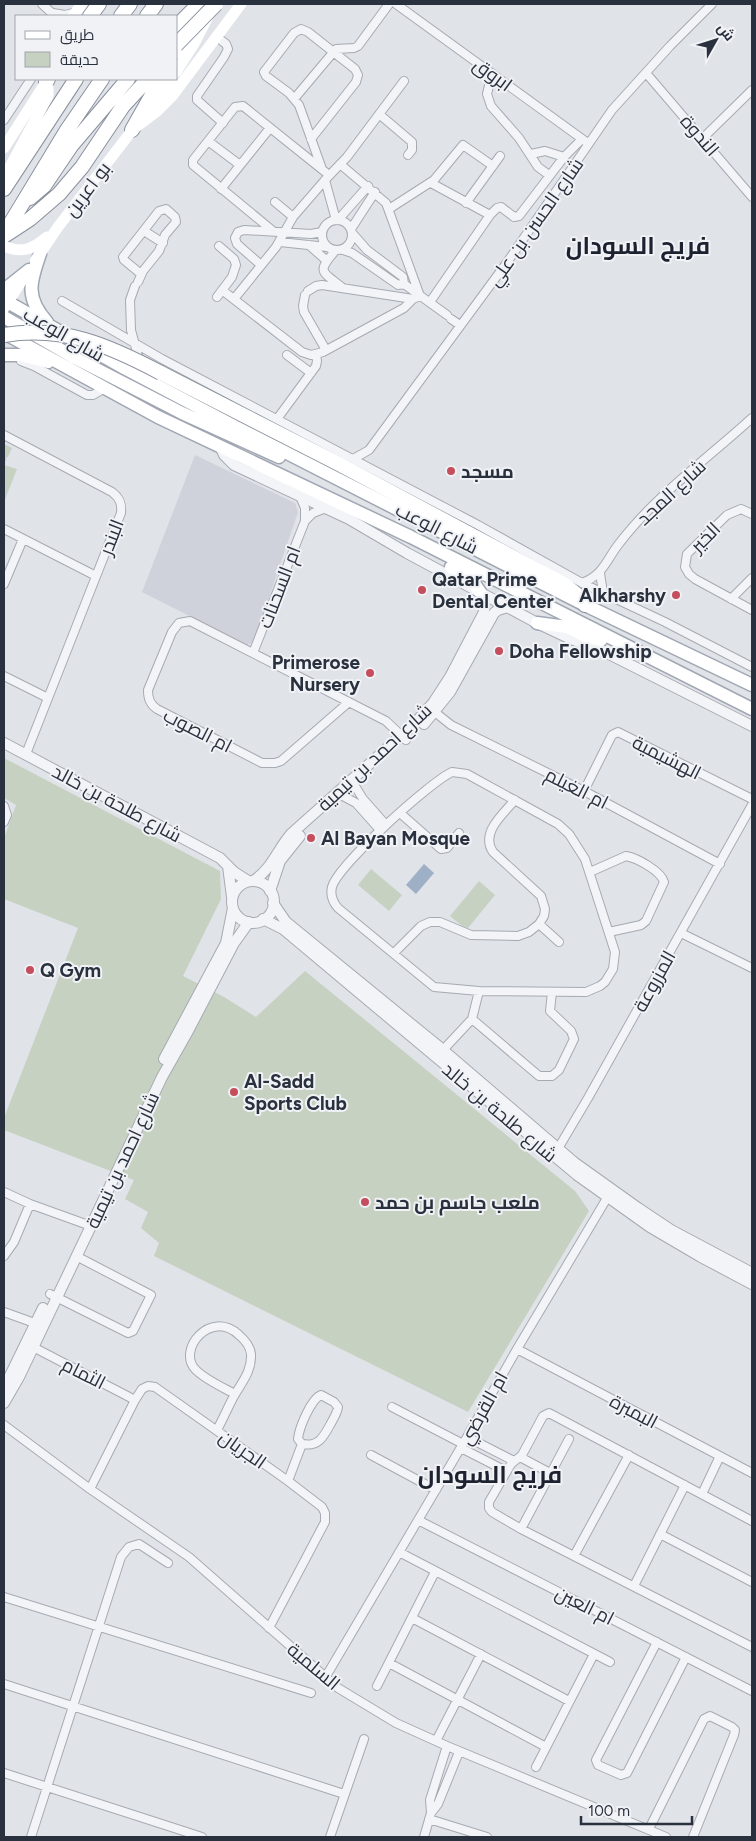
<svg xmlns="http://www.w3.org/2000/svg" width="756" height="1841" font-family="Figtree,Cairo,sans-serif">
<rect width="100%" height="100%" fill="#e0e3e8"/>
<path fill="#cfd2da" d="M195,455L295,503L298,512L254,642L247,645L142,592Z"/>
<path fill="#c6d1c2" d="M4,444L12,448L8,457H7L4,465L17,469L4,502Z
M4,758L220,871L221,899L183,976L224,997L256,1017L305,971L575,1191L589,1211L468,1412L154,1256L159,1243L141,1228L148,1212L125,1199L134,1180L4,1130V1118L78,928L4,899V838L16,805L4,798Z
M371,869L402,895L389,911L358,885Z
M479,881L495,895L468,928L462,926L450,916Z"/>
<path fill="#9eb0c6" d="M424,864L434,873L416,894L406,885Z"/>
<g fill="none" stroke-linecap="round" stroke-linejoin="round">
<g stroke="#a6aab2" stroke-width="10">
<path id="minor" d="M42,4L55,16
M396,4L585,141
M53,13L65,15L77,12
M217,37L226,44L228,49L224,57L197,96V100L223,123
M492,73L487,94L491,106L519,138L538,167L549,175
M646,73L752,197
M294,99L336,49L354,48L358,46L389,4
M379,114L412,142V150L408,155
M4,120L31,79
M703,138L752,90
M311,139L356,82L358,75L355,69L308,32L301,29L294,33L264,72L266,76L289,93L299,105L322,169
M208,141L240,165
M531,154L545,151L564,157
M325,180L336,220
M431,183L490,215
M221,189L270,128
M275,202L293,217
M466,203L500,156
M389,209L434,180L463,145L493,166
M322 235a15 15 0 1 1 30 0a15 15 0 1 1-30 0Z
M338,220L368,186
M351,229L375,192
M144,231L163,243
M273,231L193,165V160L235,107L243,106L329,175
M280,242L327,247
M309,245L327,261
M343,250L352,253L398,285L404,284L403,277L367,250L353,234
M335,251C316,273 322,271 343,288
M261,265L237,244L235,238L238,232L244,230L311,234L322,232
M138,282L143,271L159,251L165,235L176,222L175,217L166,209L159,211L123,257L124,260L141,274
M404,284L447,315
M135,286L130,300L131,330L139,360
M222,290L302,352L311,355L323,352L404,308L413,299L420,296L386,203L340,164
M308,291L316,286L322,285L413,299
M305,295L303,306L304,312L326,350
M217,297L232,277L236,265L234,259L219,246
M234,299L276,247L293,217L325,180L347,157L404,81
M62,301L162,359L478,525L582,583L665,622L752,667
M430,302L490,215L497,208L501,207L514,217L519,216L564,157L582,139
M451,319L460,325
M287,355L311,373
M21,361L34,366L87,395H93L105,388
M277,419L316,366L317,361L316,354
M4,435L112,492C120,498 122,504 121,513L26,754
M353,459L369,450L508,261L612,110L670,46L712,4
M752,514L741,509L727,515L687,554L685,567L689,574L695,579L752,610
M305,521L313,513L326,508
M4,529L96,576
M600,573L603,593
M582,583C603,575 606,561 618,545C655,496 707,459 752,418
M4,584L23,539
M731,599L752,578
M253,653L305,521V508L300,496
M4,676L48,698
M349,702L281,761L275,763H262L157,709C150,704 148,699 148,690L172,632L179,623L190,621L386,721L406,740
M431,709L451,725L584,791L720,864
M452,772L467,774L558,824L569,834L585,859L615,952L613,969L605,982L600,986L586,992L479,991L434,987L338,908C332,901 330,895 332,887C338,865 430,782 452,772Z
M355,786L363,799L386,825
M584,791L612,735L618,732L752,799
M343,796L356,803L380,830
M4,806L7,815L4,822
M400,813L441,849L447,848L459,833
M590,872L626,856C637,858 661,871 664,882L646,921L641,925L609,932
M539,924L559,942
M681,933L752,968
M394,953L421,926L430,922H440L471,935L518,936L529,932L539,924L544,916L545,909L541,896L493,852C480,833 503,814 515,800
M472,1019L539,1076H552L559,1070L574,1039L571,1031L550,1011L552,992
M443,1050L472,1019L479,991
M556,1152L588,1098L752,805
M4,1192L30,1204L91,1226
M4,1256L14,1242L30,1204
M50,1294L128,1333L133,1331L151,1295L76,1256
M4,1312L40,1325
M33,1347L135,1400
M517,1349L752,1473
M321,1395L334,1402L338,1407C337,1414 333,1419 330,1425C323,1438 318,1447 302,1444L298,1439C299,1428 311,1399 321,1395Z
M392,1407L463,1444
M4,1425L90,1489L189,1557L338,1688L396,1723L447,1746L666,1837
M217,1430C223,1419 228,1407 234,1396C242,1382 252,1371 251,1354C250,1346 245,1340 239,1335C210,1308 176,1351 196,1370C206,1380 222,1387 235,1394
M467,1437L514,1461
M461,1448L506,1471
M371,1455L436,1490
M520,1457L550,1473
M288,1481L302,1444
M90,1489L135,1400L142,1389L148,1386L155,1387L288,1481L322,1507L325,1513V1522L269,1628
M702,1494L720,1456
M418,1520L752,1691
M752,1521L549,1413L543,1416L522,1455L511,1464L489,1502V1508L492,1512L521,1529L752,1647
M521,1529L569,1439
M660,1534L752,1582
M399,1552L610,1662
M574,1556L629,1455
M634,1586L685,1485
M4,1597L311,1693
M412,1618L569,1701
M657,1642L596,1760L598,1765L621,1775L627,1773L686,1657
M389,1663L546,1747
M325,1678L467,1437L517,1349L610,1193
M4,1684L344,1794
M377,1686L435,1572
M436,1741L481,1654
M536,1767L594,1654
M4,1773L202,1837
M431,1813L430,1800L447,1746
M429,1819L487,1837
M649,1829L704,1719L710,1716L732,1727L735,1730L734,1735L693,1837
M31,1837L121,1557L129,1547L139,1544L168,1563
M330,1837L364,1739
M424,1837L431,1813L438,1804L459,1752"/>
</g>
<g stroke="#a6aab2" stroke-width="12">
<path id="tertiary" d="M220,446L224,455L234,465L349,519L407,553L537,623L571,639L599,649L752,726
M424,724L450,692L494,613L498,610L508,607
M4,743L220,858L234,872L248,881
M228,866L232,897
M253,881C271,870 278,849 291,834L413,725L433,703L450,677L484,612V598L480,592
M232 902a21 21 0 1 1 42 0a21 21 0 1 1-42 0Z
M270,891L280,861L300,836
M273,903L286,922L443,1050L575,1163L638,1208L671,1230L752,1273
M263,919L283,929L577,1175L650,1227L701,1257L752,1284
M164,1059L226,943L233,908
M4,1388L43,1308
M4,1403L19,1377L162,1077L188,1031L234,943L249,922"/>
</g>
<g stroke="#a0a7b3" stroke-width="15">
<path id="primary" d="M40,254C30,282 25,298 47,322
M4,290L29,270
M4,300L124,368L236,427L585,605L752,685
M4,317L75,358L182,413L279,457
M4,333L158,417L411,537L752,709
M4,355H20L48,362
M451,567L471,579L480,592
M537,623L567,627L585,636L601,640"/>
</g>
<g stroke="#89909e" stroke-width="16">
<path id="trunk" d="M90,16L99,4
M121,16L130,4
M147,16L156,4
M176,27L193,10
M176,52L202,4
M46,82L48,79
M132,130L161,79
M4,189L76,79
M30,198L44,186L71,146L128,79
M4,234L67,130L102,79
M4,236L30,219L59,194L82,167L123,106L148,79
M161,373L339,464L565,585L580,597L585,605"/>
</g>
<use href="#minor" stroke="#f3f4f7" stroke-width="8"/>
<use href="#tertiary" stroke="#f3f4f7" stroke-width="10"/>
<path stroke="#fff" stroke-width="11" d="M73,16L82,4
M176,72L195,42L210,13
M151,105L172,79
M135,128L156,112L173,95L241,4
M4,148L46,82
M4,178L48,96V88L44,79
M4,246C22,254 33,249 47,237
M35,261L58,227L137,124
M4,308L24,277"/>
<use href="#primary" stroke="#fff" stroke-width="12"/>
<use href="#trunk" stroke="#fff" stroke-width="14"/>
<g stroke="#89909e" stroke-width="16" stroke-linecap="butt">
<path id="trunk-bridge" d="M176,45L216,4
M4,335C63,325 110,346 161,373"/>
</g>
<use href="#trunk-bridge" stroke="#fff" stroke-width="14"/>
</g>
<g fill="#c54e5d" stroke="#f0f2f6" stroke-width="2">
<circle cx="451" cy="471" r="5"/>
<circle cx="422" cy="590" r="5"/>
<circle cx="676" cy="595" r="5"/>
<circle cx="499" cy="651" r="5"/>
<circle cx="370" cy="673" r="5"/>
<circle cx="311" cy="838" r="5"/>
<circle cx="30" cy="970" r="5"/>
<circle cx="234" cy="1092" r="5"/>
<circle cx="365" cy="1202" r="5"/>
</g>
<g text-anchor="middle" stroke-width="4" stroke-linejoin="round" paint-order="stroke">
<g font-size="19" fill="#2a313e" stroke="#f0f2f6">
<text transform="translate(493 74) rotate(36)" y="7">ابروق</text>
<text transform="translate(700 135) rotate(49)" y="7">الندوة</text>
<text transform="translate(87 189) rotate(-53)" y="7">بو اعرين</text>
<text transform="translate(535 222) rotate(-55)" y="7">شارع الحسن بن علي</text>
<text transform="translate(64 334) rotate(30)" y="7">شارع الوعب</text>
<text transform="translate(671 492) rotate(-43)" y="7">شارع المجد</text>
<text transform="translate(437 528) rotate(27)" y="7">شارع الوعب</text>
<text transform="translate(111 537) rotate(-69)" y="7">البندر</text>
<text transform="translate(705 537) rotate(-45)" y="7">الخير</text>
<text transform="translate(279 587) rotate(-69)" y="7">ام السحنات</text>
<text transform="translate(198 730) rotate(27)" y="7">ام الصوب</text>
<text transform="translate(374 757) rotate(-43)" y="7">شارع احمد بن تيمية</text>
<text transform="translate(667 757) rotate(27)" y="7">الهشيمية</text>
<text transform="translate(577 788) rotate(27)" y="7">ام الغيلم</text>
<text transform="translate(117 803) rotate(28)" y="7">شارع طلحة بن خالد</text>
<text transform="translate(654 981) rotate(-61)" y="7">المزروعة</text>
<text transform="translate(500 1112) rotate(40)" y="7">شارع طلحة بن خالد</text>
<text transform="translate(122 1160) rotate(-65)" y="7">شارع احمد بن تيمية</text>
<text transform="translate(84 1373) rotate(27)" y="7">الثمام</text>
<text transform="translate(483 1408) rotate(-61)" y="7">ام القرضي</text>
<text transform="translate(634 1411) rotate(28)" y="7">البمبرة</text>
<text transform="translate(243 1449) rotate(35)" y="7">الجريان</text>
<text transform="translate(585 1605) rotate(27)" y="7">ام العين</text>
<text transform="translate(314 1666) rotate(40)" y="7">السلمية</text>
</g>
<g font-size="19" font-weight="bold" fill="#2a313e" stroke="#f0f2f6" text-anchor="start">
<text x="461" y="478">مسجد</text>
<text x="432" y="586">Qatar Prime<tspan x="432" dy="22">Dental Center</tspan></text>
<text x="666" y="602" text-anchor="end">Alkharshy</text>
<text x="509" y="658">Doha Fellowship</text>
<text x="360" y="669" text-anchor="end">Primerose<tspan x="360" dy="22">Nursery</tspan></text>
<text x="321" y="845">Al Bayan Mosque</text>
<text x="40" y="977">Q Gym</text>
<text x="244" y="1088">Al-Sadd<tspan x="244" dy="22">Sports Club</tspan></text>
<text x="375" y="1209">ملعب جاسم بن حمد</text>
</g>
<g font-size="24" font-weight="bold" fill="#1c222f" stroke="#f0f2f6">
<text x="638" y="254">فريج السودان</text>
<text x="490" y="1483">فريج السودان</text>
</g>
</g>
<rect width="756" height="1841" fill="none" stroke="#2a313e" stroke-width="10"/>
<rect x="15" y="15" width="162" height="65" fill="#f0f2f6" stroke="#a1a5ac"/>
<rect x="25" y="31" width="25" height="8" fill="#ffffff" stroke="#a1a5ac"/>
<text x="60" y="40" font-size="15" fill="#2a313e">طريق</text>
<rect x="25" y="52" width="25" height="15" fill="#c6d1c2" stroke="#a1a5ac"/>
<text x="60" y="65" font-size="15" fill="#2a313e">حديقة</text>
<g transform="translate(716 40) rotate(51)" stroke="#f0f2f6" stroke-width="4" paint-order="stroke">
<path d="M0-4L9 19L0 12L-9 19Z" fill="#2a313e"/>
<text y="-8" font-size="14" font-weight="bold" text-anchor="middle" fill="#2a313e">ش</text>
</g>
<path d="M581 1816v8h111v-8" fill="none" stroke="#2a313e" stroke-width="2.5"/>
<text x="588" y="1816" font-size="15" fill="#2a313e" stroke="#f0f2f6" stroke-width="4" paint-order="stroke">100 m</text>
</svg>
